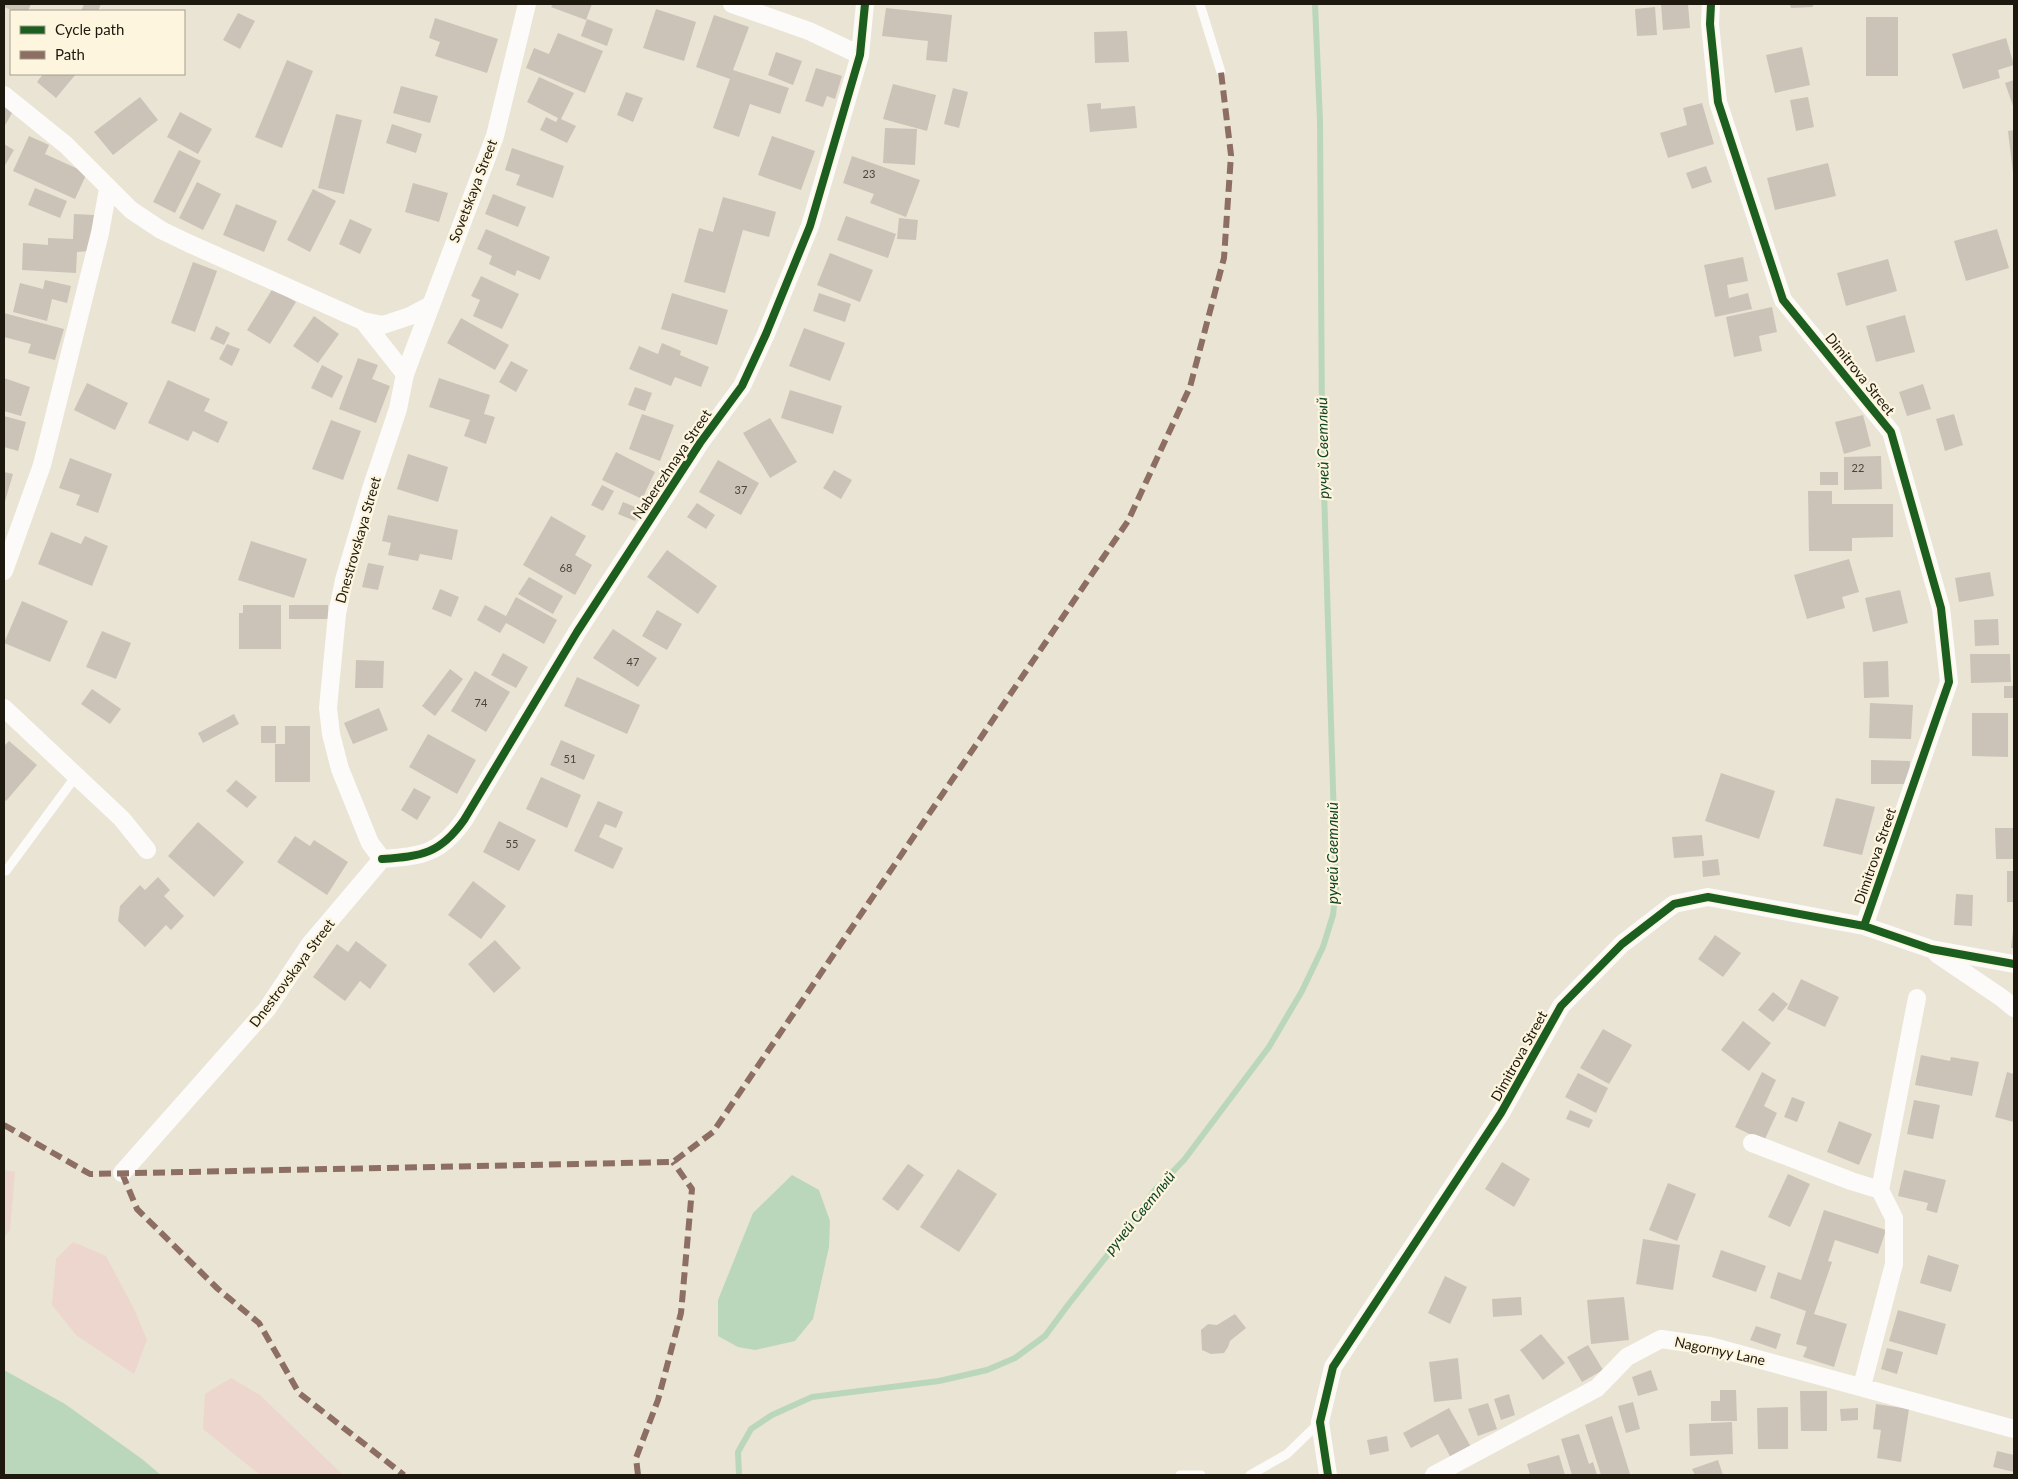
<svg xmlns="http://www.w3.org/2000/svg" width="2018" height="1479" font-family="Lato,sans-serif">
<rect width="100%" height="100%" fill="#eae4d4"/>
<path fill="#edd6cd" d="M4,1170L15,1172L10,1230L4,1237Z
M73,1242L106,1256L134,1309L147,1340L134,1374L76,1335L52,1305L56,1259Z
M231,1378L260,1395L343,1475H260L203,1429L205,1394Z"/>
<path fill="#bad7bc" d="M792,1175L819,1190L830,1221L829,1247L813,1319L795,1341L755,1350L738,1347L718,1336V1300L753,1213Z
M4,1370L65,1404L142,1459L161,1475H4Z"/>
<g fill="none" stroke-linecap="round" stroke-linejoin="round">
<path stroke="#bad7bc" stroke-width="6" d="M739,1475L738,1452L751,1429L772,1415L812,1397L939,1381L987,1370L1015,1358L1045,1336L1068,1305L1117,1243L1155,1190L1184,1160L1269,1047L1302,991L1323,947L1333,915L1336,888L1322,423L1320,121L1315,4"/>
</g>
<path fill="#cbc3b8" d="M4,4H31L28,11H14L4,7Z
M84,4H101L98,11H81Z
M553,4H592L586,20L551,7Z
M1661,4H1688L1690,28L1663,30Z
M1790,4H1813V7L1791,8Z
M1655,7L1657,35L1637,36L1635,9Z
M886,8L952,15L947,62L926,60L928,41L882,36Z
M656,9L696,22L684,61L643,48Z
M238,13L255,21L240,49L223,40Z
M714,15L749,27L733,70L789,88L780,114L750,104L739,137L713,128L730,79L696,67Z
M1866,17H1898V76H1866Z
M435,18L498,39L487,73L435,56L440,42L429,38Z
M587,19L613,29L607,46L581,36Z
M1127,31L1129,62L1095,63L1094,32Z
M558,33L603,51L585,93L526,68L534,48L549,54Z
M2006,38L2014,65L1998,70L2000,78L1963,89L1952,54Z
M1802,47L1810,85L1775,93L1766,55Z
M776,52L802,61L793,85L768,75Z
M287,60L313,71L282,148L255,137Z
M816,68L842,76L835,99L827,96L823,107L805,101Z
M43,74H76L56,98L37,82Z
M539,77L574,93L561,119L576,126L567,143L540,130L546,117L556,122L558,118L527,102Z
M2014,80V105L2013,106L2005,83Z
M893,84L936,95L927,131L883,119Z
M401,86L438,96L430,123L393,113Z
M953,88L968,92L959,128L944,124Z
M626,92L643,98L633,122L617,115Z
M140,97L158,120L113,155L94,132Z
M1808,97L1814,127L1796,131L1790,100Z
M4,102L15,108L4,127Z
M1101,103V109L1135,106L1137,128L1090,132L1087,104Z
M1702,103L1714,144L1668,158L1660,133L1687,125L1683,108Z
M180,112L212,129L198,154L167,137Z
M336,114L362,120L344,194L318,188Z
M392,124L422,134L416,153L386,143Z
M885,128L917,129L915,165L883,163Z
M2014,130V173H2013L2008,131Z
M29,136L49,145L45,154L87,173L75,199L13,171Z
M772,136L815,151L801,190L758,175Z
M4,144L14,150L4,167Z
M512,148L564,166L553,198L516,185L520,175L505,170Z
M179,150L201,161L175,213L153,202Z
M852,156L920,180L906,217L870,203L874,194L843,183Z
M1828,163L1836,196L1775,210L1767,178Z
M1706,166L1712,182L1692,189L1686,173Z
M197,182L221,194L203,230L179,218Z
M413,183L448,193L439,222L405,212Z
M35,188L67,201L60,218L28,205Z
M313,189L336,201L310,252L287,240Z
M493,194L526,207L518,227L485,214Z
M723,197L776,212L769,237L743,230L725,293L684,282L699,228L713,232Z
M236,204L277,221L264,252L223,235Z
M74,214L94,215L90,251L77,252L76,273L22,270L23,243L48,245V238L73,239Z
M846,216L896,234L888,258L837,240Z
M899,218L918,220L916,240L897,239Z
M350,219L372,229L360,254L339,244Z
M486,229L550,257L540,280L517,270L515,276L489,264L492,256L477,249Z
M1997,229L2009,268L1966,281L1954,241Z
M830,253L873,270L860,302L817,285Z
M1743,257L1748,281L1727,285L1729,298L1748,293L1752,309L1715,317L1704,265Z
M1888,259L1897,291L1846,306L1837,273Z
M193,262L217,271L195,332L171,323Z
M481,276L519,294L502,329L473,316L480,300L471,296Z
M45,280L71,286L67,303L52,299L47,321L13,312L20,283L43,289Z
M273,288L296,302L270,344L247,330Z
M672,293L728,310L717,345L661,329Z
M819,293L851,304L845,322L813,311Z
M1772,307L1777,332L1759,336L1762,351L1734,357L1726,317Z
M4,313L64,329L55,360L28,353L31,344L4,337Z
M1905,315L1915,352L1876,362L1866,326Z
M314,316L339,334L318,363L293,346Z
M461,318L509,345L495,370L447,343Z
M216,326L230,333L224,345L210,339Z
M804,328L845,343L830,381L789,366Z
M662,343L681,351L680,355L709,367L701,387L675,377L671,386L629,369L639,346L658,354Z
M227,344L240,349L232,366L219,359Z
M358,358L378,365L372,379L390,386L376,423L339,409Z
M511,361L528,370L516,392L499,382Z
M322,365L343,376L332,398L311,388Z
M4,378L30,387L21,416L4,411Z
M439,378L490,395L484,414L495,417L486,444L464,436L470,420L429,407Z
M168,380L210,399L204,411L228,422L218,443L193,431L188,441L148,423Z
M87,383L128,403L115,430L74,410Z
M1923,384L1931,409L1907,416L1899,392Z
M635,387L652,393L645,411L628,405Z
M790,390L842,406L833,434L781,418Z
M642,414L674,425L660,461L629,449Z
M1954,414L1963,445L1945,451L1936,419Z
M1863,415L1871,446L1844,454L1835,422Z
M4,416L26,422L18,451L4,447Z
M770,418L797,462L770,478L743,433Z
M331,420L361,431L343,480L312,469Z
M616,452L655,472L642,499L602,480Z
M408,454L448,467L438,502L397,489Z
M1881,456L1882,489L1844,490V457Z
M70,458L112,474L98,513L76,505L80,495L59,488Z
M718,460L759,483L741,515L699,492Z
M834,470L852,480L841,499L823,488Z
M4,472L13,474L4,505Z
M1820,472H1838V485H1820Z
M602,485L614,491L603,511L591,505Z
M1808,491H1832V504H1893V537L1852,538V551H1809Z
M623,502L640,509L635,521L618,514Z
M697,503L715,515L706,529L687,517Z
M388,515L458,530L452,560L420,554L418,561L388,555L391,543L382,541Z
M551,516L586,536L575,555L592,565L575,595L523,565Z
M51,532L81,544L85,536L108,546L92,586L38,564Z
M251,541L307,559L294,598L238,580Z
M667,550L717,586L698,614L647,577Z
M1849,559L1859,592L1842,597L1845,608L1807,619L1794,575Z
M368,563L384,566L378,590L362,587Z
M1990,572L1994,596L1959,602L1955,578Z
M529,577L563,596L553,614L518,594Z
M440,589L459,597L451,617L432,609Z
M1900,590L1908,623L1873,632L1865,598Z
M516,597L557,620L544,644L506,623L500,633L477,620L485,605L506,616Z
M22,601L68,621L50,662L4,643Z
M243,605H281V649H239V613H243Z
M289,605H328V619H289Z
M657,610L682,624L667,650L642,636Z
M1998,619L1999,645L1975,646L1974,620Z
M613,629L657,658L638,687L593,658Z
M102,631L131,643L116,679L86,667Z
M503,653L528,667L516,688L491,675Z
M1970,654H2010L2011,682L1971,683Z
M356,660L384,661L383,688H355Z
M1888,661L1889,697L1864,698L1863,662Z
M450,669L463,679L435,716L422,706Z
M475,671L510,692L486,732L451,711Z
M577,677L640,705L627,734L564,706Z
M2004,686H2014V698H2004Z
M92,689L121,709L110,724L81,704Z
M1870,703L1913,705L1911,739L1869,738Z
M379,708L388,730L353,744L344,723Z
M1972,713H2008V757L1972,756Z
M234,714L239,724L203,743L198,733Z
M261,726H276V743H261Z
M285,726H310V782H275V744H285Z
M428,734L476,760L457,794L409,767Z
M561,740L595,755L584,780L550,765Z
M9,741L37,765L6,801L4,799V746Z
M1871,760L1910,761L1909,784H1871Z
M1721,773L1775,791L1759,839L1705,821Z
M541,777L581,795L567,828L526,809Z
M236,780L257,797L247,808L226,791Z
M414,788L431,797L417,820L401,810Z
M1836,798L1875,807L1862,855L1823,846Z
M598,801L623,812L616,828L605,824L599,837L623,848L613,869L574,851Z
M499,821L536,840L519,871L483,852Z
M198,822L244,862L214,897L168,856Z
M1995,828H2014V859H1996Z
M1702,835L1704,856L1674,858L1672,837Z
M295,836L310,846L314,840L348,862L327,895L277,862Z
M1718,859L1720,875L1703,877L1702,861Z
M2007,871H2014V902H2007Z
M158,877L170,890L164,896L184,916L171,930L166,925L145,947L118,921L120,906L140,885L145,890Z
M473,881L506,906L481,939L448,915Z
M1956,894L1973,895L1972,926L1954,925Z
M2013,930H2014V948H2011Z
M1715,935L1741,953L1723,977L1698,959Z
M495,940L521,968L494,993L468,964Z
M356,941L387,965L370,989L360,981L345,1001L313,977L337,944L348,952Z
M1801,979L1839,997L1825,1027L1787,1009Z
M1773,992L1788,1004L1773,1022L1758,1010Z
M1743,1021L1771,1043L1749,1071L1721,1050Z
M1603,1029L1632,1045L1609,1084L1580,1068Z
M1921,1055L1950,1061L1951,1057L1979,1062L1972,1096L1915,1085Z
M1762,1072L1776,1080L1764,1106L1777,1113L1764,1141L1735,1127Z
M2007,1072L2014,1074V1122L1995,1117Z
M1578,1073L1608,1088L1596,1113L1565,1097Z
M1792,1097L1805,1102L1797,1122L1784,1117Z
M1914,1100L1940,1105L1933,1139L1907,1134Z
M1570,1110L1593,1120L1589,1128L1566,1119Z
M1839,1121L1872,1134L1859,1165L1827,1152Z
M1502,1162L1530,1179L1514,1207L1485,1189Z
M908,1164L924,1175L898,1211L882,1199Z
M958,1169L997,1194L959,1252L920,1227Z
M1904,1170L1946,1180L1937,1213L1926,1210L1928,1203L1898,1196Z
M1788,1174L1810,1184L1790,1227L1768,1217Z
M1668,1183L1696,1194L1677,1241L1649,1230Z
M1824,1210L1886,1230L1878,1254L1835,1240L1828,1261L1832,1262L1814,1314L1847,1324L1834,1367L1803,1357L1807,1347L1796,1344L1806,1311L1770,1298L1778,1272L1801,1280Z
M1643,1239L1680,1245L1673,1290L1636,1284Z
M1721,1250L1766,1266L1756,1292L1712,1277Z
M1928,1255L1959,1265L1951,1292L1920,1283Z
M1445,1276L1467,1287L1450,1324L1428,1313Z
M1521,1297L1522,1315L1493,1317L1492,1299Z
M1624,1297L1629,1340L1591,1344L1587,1300Z
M1898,1310L1946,1324L1937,1355L1889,1341Z
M1235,1314L1246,1328L1230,1341L1228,1347L1224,1353L1211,1354L1202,1350L1201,1330L1208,1324L1217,1325Z
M1756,1326L1781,1334L1776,1349L1750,1340Z
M1541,1334L1565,1363L1543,1380L1520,1350Z
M1588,1345L1603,1370L1582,1382L1567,1357Z
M1887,1348L1903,1352L1897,1374L1881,1369Z
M1458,1358L1462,1399L1434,1402L1429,1362Z
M1651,1370L1658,1390L1638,1396L1632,1377Z
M1720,1390H1736L1737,1421H1711V1401H1720Z
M1800,1391H1827V1431H1801Z
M1509,1394L1515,1415L1501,1420L1494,1399Z
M1633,1402L1640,1429L1626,1433L1618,1406Z
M1488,1403L1497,1429L1478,1436L1468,1409Z
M1876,1404L1909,1409L1901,1462L1877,1458L1881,1430L1873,1429Z
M1788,1407V1449H1758L1757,1408Z
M1449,1408L1471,1447L1451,1458L1438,1434L1411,1448L1403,1433Z
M1858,1408V1420L1841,1421L1840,1409Z
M1612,1416L1630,1474L1627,1475H1601L1585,1425Z
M1732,1422L1733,1454L1690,1456L1689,1424Z
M1579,1434L1589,1464L1593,1462L1597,1475H1572L1561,1439Z
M1387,1436L1389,1451L1370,1455L1367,1440Z
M1997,1451L2014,1455V1472L1993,1467Z
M1559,1455L1565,1475H1530L1527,1464Z
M1718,1460L1723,1475H1695L1692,1469Z"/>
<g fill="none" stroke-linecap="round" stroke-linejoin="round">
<path stroke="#fcfbf9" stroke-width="9" d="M1200,4L1221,72
M6,871L76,776
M1180,1475H1201
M1250,1475L1287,1454L1320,1422"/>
<path stroke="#fcfbf9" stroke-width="18" d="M732,4L809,31L860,55
M1711,4L1710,24L1718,102L1783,300L1891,432L1941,608L1949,682L1864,926
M4,95L66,145L131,210L161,230L188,243L363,321L405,374
M363,321L383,325L410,316L431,305
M4,571L42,465L100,233L108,189
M4,708L122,819L147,850
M382,859C422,856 440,854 464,820L577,632L700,443L742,386L766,334L810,226L860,55L865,4
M382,859L370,843L340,769L331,734L328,708L337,614L344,580L371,489L398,409L405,374L495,136L527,4
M1937,954L2002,998L2014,1008
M1752,1143L1851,1181L1880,1190
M122,1173L267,1009L310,944L382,859
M1862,1386L1894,1264V1218L1880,1190L1917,998
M1328,1475L1320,1422L1333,1367L1501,1113L1561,1006L1622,944L1674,904L1708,897L1864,926L1931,949L2014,964
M1434,1475L1597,1388L1627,1357L1661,1339L1710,1346L2014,1429"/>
<path stroke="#8d6e63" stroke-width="6" stroke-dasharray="12 6" stroke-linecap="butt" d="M4,1125L90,1174L673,1162L713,1132L1128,521L1190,387L1224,258L1231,155L1221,72
M122,1173L137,1209L218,1289L259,1323L299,1393L404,1475
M638,1475L636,1458L658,1400L681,1313L692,1189L673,1162"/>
<g stroke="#fef5de" stroke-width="11">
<path id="cycleway" d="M1711,4L1710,24L1718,102L1783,300L1891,432L1941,608L1949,682L1864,926
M382,859C422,856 440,854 464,820L577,632L700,443L742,386L766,334L810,226L860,55L865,4
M1328,1475L1320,1422L1333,1367L1501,1113L1561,1006L1622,944L1674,904L1708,897L1864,926L1931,949L2014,964"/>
</g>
<use href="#cycleway" stroke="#1b5e20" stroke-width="8"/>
</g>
<g text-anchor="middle" stroke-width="4.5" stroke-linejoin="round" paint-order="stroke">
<g font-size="11" fill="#484439">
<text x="869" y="178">23</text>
<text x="1858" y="472">22</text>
<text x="741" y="494">37</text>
<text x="566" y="572">68</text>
<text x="633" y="666">47</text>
<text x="481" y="707">74</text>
<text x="570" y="763">51</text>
<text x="512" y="848">55</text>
</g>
<g font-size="14" fill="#1d190f" stroke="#fef5de">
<text transform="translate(473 191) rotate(-69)" y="5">Sovetskaya Street</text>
<text transform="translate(1860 374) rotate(51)" y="5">Dimitrova Street</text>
<text transform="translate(672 464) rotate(-56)" y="5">Naberezhnaya Street</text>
<text transform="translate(358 540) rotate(-74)" y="5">Dnestrovskaya Street</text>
<text transform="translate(1875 856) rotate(-71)" y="5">Dimitrova Street</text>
<text transform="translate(292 973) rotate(-53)" y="5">Dnestrovskaya Street</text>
<text transform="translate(1519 1056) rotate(-61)" y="5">Dimitrova Street</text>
<text transform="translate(1720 1351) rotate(12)" y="5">Nagornyy Lane</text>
</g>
<g font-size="15" font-style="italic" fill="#104526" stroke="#fef5de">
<text transform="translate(1323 448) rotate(-91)" y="5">ручей Светлый</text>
<text transform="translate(1333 853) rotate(-90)" y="5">ручей Светлый</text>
<text transform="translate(1140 1213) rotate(-51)" y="5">ручей Светлый</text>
</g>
</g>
<rect width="2018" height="1479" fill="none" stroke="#1d190f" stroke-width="10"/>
<rect x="10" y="10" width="175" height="65" fill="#fef5de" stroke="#a49d8b"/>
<rect x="20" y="26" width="25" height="8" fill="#1b5e20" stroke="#a49d8b"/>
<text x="55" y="35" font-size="15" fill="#1d190f">Cycle path</text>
<rect x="20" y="51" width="25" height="8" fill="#8d6e63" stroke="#a49d8b"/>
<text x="55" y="60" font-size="15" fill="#1d190f">Path</text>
</svg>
